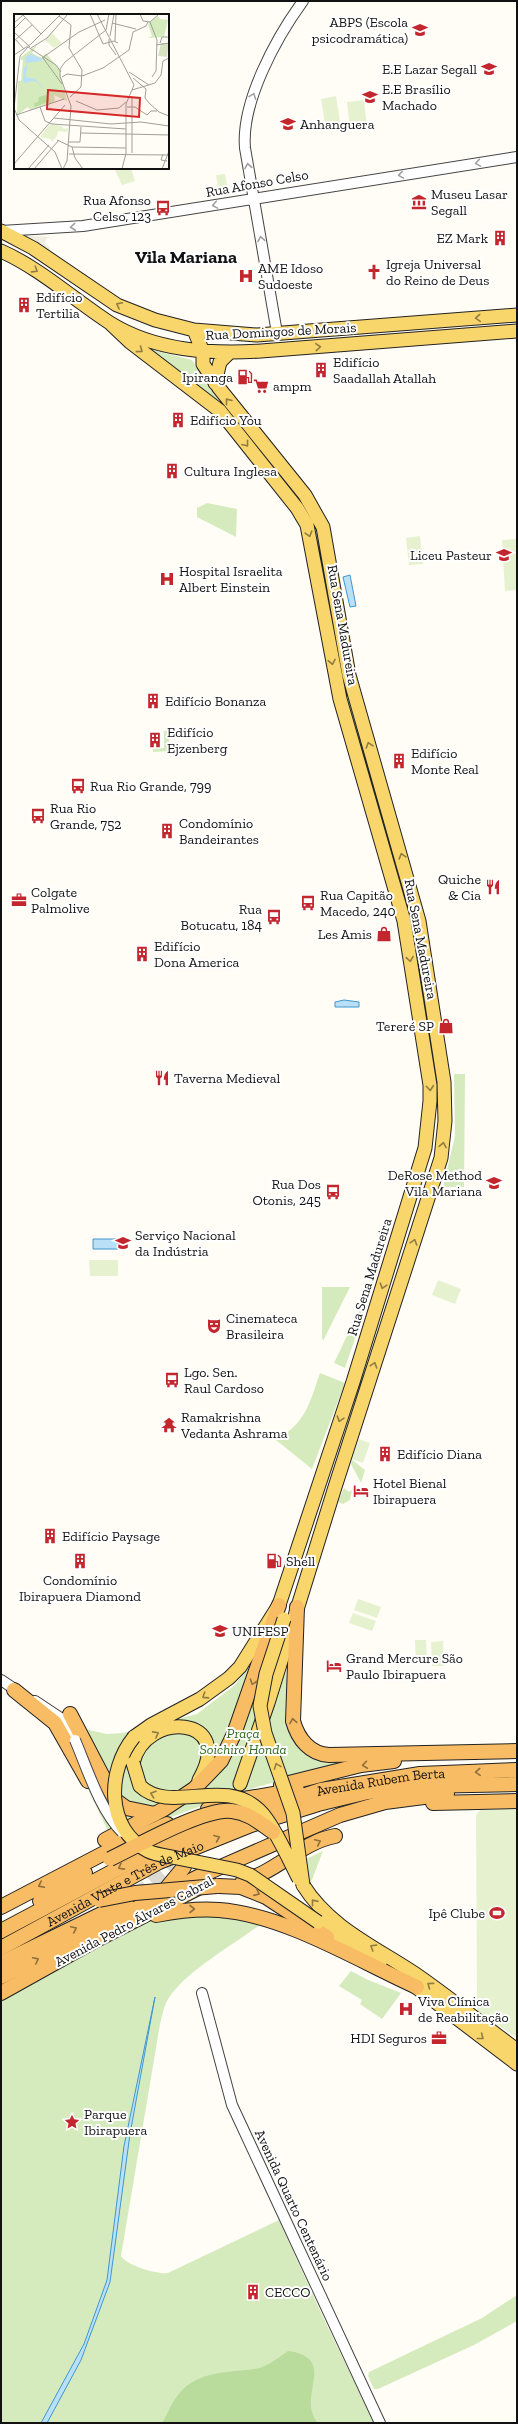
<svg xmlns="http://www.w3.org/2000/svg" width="518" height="2424" font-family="'Zilla Slab',serif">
<rect width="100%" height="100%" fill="#fffdf5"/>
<path fill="#d5ebbd" d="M141,347L192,360L220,401Z
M207,503L237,509L236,537L197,517V508Z
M164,731H169V751L153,752V748H164Z
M454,1074H465L464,1187H443L455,1136Z
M377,1273L345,1368L334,1363Z
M322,1287H350L323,1341L322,1337Z
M320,1373L345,1383L312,1469L276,1440C306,1422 309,1405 320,1373Z
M352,1460L365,1470L361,1483L351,1464Z
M344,1488L349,1492L352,1490L350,1500L343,1504L338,1502Z
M252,1662L284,1664L300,1745L380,1755L309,1772L237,1793L149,1825L108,1831L62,1735L76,1727L107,1734L123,1733L197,1714L235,1685Z
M323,1851L310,1885L306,1859Z
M185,1912L264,1922C238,1942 180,1974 166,2003C163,2009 162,2017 160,2024L121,2256C126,2265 158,2275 168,2273L279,2220L322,2315L374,2423H1V2001L141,1921Z
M351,1971L366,1979L401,1993L382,2019L360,2004L362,2000L339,1986Z
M517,2295V2321L474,2345L378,2389H374L368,2376L369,2372L482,2318Z"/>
<path fill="#b9dc9c" d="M288,2351C333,2357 305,2388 312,2412C313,2416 316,2420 317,2423H162C167,2415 170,2406 175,2399C194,2370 226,2373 255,2369C267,2367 278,2358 288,2351Z"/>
<path fill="#e6f2cf" d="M336,96L340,122L325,124L321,99Z
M364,100L367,128L350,130L347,102Z
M114,168H131L135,181L122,185Z
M225,174L228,189L219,191L216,175Z
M420,536L423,564L409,565L406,538Z
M517,539V590L505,591L502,540Z
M89,1260H118V1276H90Z
M438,1280L461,1289L455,1304L432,1295Z
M359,1439L370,1443L363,1463L352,1459Z
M358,1599L381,1607L377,1618L354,1610Z
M353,1613L376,1621L372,1631L349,1623Z
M415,1640H426L427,1663L416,1664Z
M443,1641L444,1666H432L431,1642Z
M517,1809V2038L477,2011L476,1815L480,1810Z"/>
<path fill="#f1ede2" d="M16,235L51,237L46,239L45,243L50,248L49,255Z"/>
<path fill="#b9e0f7" stroke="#3f96cf" d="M350,575L356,606L350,607L343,577Z
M344,1000L359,1002V1007H335V1002Z
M93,1239H118V1249H93Z
M155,1997L130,2134L110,2282L81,2360L47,2423H41L84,2344L107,2280L124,2146Z"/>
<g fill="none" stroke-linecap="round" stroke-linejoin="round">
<path stroke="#dbdad3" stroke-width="14" stroke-dasharray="14 7" stroke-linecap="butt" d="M135,1895L149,1885L186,1851"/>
<g stroke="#444" stroke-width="12">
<path id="tertiary" d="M1,231L83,226L517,157
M277,333L245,148C241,102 276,38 303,1
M1,1680L19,1692
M35,1701L62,1719L75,1740
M202,1993L232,2105L380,2423"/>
</g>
<g stroke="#222" stroke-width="15">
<path id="primary" d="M1,231L33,248L117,305L155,320L194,330L257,335L517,315
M1,251C41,269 73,299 110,323C155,351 210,354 261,351L517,331
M111,324L130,342L220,411L297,508L307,525L340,699L404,921L430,1085V1101L425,1148L353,1382L279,1605L240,1667L229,1678L200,1699L151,1725L134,1737
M194,330L203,352V364L219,388L305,495L323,527L349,675L419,921L444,1082L445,1121L441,1158L335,1487L268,1703L240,1784
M215,383L220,362L229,353
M133,1763C145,1710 237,1715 199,1780
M303,1885C329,1927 375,1947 414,1973C449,1997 483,2025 517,2050
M318,1922L380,1963
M408,1981L517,2064"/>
</g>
<g stroke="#222" stroke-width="16">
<g id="trunk">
<path d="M297,1607L293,1721C298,1739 310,1754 329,1755L517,1751"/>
<path d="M14,1690L55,1723L88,1781"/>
<path d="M70,1714L115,1800L126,1808L155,1814"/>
<path d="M281,1785L361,1765L394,1761"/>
<path d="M433,1803L517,1801"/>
<path d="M208,1809L238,1800L297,1790"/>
<path d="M105,1840L164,1809L194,1789L221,1761L234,1734L279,1605"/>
<path d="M243,1881C276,1872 302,1842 335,1836"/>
<path d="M219,1886L241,1887L266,1897L327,1937"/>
<path d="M165,1890L184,1867"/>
<path d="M40,1901L85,1873"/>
<path d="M1,1907L110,1850L167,1824"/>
<path d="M156,1915C177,1911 197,1908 219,1910C285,1915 357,1960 417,1987"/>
<path id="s1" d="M1,1931L153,1850L247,1814L321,1790L420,1774L517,1770"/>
<path id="s2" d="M1,1948L159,1862L251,1825L318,1804L368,1792L422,1786L517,1784"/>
<path d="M1,1963L126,1902"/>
<path d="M1,1977L200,1876L340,1815L385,1802L447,1794"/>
<path d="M1,1993L96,1940L198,1888"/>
</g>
</g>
<use href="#tertiary" stroke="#fff" stroke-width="10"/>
<use href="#primary" stroke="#f9d66b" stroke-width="13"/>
<use href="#trunk" stroke="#f7bc64" stroke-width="14"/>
<g stroke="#444" stroke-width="12" stroke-linecap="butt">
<path id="tertiary-bridge" d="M75,1740C87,1768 100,1810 122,1832"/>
</g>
<g stroke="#222" stroke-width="15" stroke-linecap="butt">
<path id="primary-bridge" d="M284,1619L266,1674L260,1706L265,1733L293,1813L303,1885
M134,1737C107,1770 105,1829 148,1851C156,1855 168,1856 177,1858C197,1862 217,1866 237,1870L250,1875L318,1922
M133,1763L140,1786C171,1815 223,1776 259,1810C273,1823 289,1860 299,1879"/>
</g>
<g stroke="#222" stroke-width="16" stroke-linecap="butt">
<path id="trunk-bridge" d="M110,1859C137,1846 205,1807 232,1811C249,1813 260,1823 273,1832
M99,1900L135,1893L217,1886"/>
</g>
<use href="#tertiary-bridge" stroke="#fff" stroke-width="10"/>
<use href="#primary-bridge" stroke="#f9d66b" stroke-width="13"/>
<use href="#trunk-bridge" stroke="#f7bc64" stroke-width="14"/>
</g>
<defs><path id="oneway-chevron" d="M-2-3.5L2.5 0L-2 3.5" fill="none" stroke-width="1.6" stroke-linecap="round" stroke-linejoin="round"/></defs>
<g stroke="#a0a0a0">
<use href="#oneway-chevron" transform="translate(253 96) rotate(-69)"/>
<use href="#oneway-chevron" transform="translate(478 163) rotate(171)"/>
<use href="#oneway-chevron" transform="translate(248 166) rotate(-100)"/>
<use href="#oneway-chevron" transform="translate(401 175) rotate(171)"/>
<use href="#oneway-chevron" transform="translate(215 205) rotate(170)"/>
<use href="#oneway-chevron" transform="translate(73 227) rotate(174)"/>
<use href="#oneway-chevron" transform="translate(261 239) rotate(-101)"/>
</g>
<g stroke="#917d42">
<use href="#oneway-chevron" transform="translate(35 270) rotate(32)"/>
<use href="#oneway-chevron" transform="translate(119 305) rotate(-153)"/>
<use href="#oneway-chevron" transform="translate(478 318) rotate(176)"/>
<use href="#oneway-chevron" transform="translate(318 347) rotate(-5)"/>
<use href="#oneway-chevron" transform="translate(140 350) rotate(37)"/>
<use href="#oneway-chevron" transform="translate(228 401) rotate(-128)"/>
<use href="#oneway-chevron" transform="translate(246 444) rotate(52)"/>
<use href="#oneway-chevron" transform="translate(309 534) rotate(74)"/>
<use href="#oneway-chevron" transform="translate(332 662) rotate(80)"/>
<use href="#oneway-chevron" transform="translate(369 745) rotate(-107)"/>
<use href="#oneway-chevron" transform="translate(402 856) rotate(-106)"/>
<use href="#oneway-chevron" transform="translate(410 959) rotate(81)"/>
<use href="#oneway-chevron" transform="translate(430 1088) rotate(85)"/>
<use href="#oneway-chevron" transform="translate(443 1145) rotate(-80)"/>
<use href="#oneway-chevron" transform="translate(414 1242) rotate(-72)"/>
<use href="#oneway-chevron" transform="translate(383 1286) rotate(107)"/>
<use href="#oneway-chevron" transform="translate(374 1365) rotate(-72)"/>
<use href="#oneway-chevron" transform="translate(340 1419) rotate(108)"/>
<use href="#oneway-chevron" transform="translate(205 1696) rotate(147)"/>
<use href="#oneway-chevron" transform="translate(156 1734) rotate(-28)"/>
<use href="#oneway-chevron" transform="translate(277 1766) rotate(-111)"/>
<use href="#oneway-chevron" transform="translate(153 1794) rotate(-161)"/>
<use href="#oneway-chevron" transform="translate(314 1902) rotate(-129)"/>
<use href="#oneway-chevron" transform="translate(373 1947) rotate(-148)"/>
<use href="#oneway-chevron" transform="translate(430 1985) rotate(-143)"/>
<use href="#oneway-chevron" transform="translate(481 2037) rotate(38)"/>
</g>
<g stroke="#906f3f">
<use href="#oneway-chevron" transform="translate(253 1682) rotate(109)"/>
<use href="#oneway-chevron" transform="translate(293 1721) rotate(-100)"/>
<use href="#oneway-chevron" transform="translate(365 1765) rotate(172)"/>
<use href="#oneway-chevron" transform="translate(478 1772) rotate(177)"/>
<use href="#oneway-chevron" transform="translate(217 1838) rotate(-22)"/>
<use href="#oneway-chevron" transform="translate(318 1842) rotate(-25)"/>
<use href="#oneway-chevron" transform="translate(121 1867) rotate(152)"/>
<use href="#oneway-chevron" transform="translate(41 1885) rotate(154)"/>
<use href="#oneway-chevron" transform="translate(257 1893) rotate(24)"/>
<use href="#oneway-chevron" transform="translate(192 1909)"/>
<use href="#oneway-chevron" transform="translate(74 1929) rotate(-25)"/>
<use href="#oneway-chevron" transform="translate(36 1960) rotate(-27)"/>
</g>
<defs>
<g id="university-bare" transform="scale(1.2)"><path d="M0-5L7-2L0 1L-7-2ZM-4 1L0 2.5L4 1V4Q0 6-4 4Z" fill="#c4262e" stroke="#fff" stroke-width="2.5" paint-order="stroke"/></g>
<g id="school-bare" transform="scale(1.2)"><path d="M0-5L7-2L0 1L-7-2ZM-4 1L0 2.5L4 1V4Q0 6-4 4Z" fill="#c4262e" stroke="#fff" stroke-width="2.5" paint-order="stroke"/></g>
<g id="museum-bare" transform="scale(1.2)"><path d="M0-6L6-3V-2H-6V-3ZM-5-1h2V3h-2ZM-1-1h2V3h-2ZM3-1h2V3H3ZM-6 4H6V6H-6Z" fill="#c4262e" stroke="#fff" stroke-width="2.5" paint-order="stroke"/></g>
<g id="bus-bare" transform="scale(1.2)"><path d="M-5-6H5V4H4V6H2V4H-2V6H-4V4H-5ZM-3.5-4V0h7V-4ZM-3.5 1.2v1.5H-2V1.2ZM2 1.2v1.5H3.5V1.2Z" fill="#c4262e" stroke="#fff" stroke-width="2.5" paint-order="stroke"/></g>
<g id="building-bare" transform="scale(1.2)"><path d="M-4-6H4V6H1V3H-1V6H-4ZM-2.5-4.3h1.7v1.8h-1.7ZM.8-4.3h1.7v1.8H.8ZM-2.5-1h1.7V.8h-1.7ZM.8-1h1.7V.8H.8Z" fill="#c4262e" stroke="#fff" stroke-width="2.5" paint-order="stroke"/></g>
<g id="church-bare" transform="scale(1.2)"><path d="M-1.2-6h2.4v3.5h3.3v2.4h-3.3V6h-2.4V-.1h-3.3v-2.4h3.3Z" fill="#c4262e" stroke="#fff" stroke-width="2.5" paint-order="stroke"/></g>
<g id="hospital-bare" transform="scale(1.2)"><path d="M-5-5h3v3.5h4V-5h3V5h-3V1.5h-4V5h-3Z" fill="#c4262e" stroke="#fff" stroke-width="2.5" paint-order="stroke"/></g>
<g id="fuel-bare" transform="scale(1.2)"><path d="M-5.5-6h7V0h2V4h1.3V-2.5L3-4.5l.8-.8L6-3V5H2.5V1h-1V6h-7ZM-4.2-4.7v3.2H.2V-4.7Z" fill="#c4262e" stroke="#fff" stroke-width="2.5" paint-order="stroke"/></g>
<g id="supermarket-bare" transform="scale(1.2)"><path d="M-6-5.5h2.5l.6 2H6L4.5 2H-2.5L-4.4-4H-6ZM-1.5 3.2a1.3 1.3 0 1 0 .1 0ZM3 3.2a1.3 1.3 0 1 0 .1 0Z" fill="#c4262e" stroke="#fff" stroke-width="2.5" paint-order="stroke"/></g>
<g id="restaurant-bare" transform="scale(1.2)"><path d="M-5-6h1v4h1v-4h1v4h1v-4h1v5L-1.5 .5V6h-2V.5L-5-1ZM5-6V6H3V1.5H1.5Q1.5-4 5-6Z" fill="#c4262e" stroke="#fff" stroke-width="2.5" paint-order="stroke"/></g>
<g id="office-bare" transform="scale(1.2)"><path d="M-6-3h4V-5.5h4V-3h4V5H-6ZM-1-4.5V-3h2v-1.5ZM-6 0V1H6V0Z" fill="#c4262e" stroke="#fff" stroke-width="2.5" paint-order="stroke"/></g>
<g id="shop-bare" transform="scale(1.2)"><path d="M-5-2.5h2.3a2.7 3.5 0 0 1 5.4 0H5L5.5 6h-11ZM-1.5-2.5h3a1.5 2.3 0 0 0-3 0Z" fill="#c4262e" stroke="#fff" stroke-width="2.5" paint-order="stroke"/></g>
<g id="theatre-bare" transform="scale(1.2)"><path d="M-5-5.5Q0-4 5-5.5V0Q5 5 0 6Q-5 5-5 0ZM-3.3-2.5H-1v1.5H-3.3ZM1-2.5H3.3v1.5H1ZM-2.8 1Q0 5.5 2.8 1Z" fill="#c4262e" stroke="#fff" stroke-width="2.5" paint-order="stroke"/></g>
<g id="temple-bare" transform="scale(1.2)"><path d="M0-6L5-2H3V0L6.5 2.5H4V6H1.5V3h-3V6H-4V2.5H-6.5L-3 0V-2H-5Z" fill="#c4262e" stroke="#fff" stroke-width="2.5" paint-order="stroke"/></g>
<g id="hotel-bare" transform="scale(1.2)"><path d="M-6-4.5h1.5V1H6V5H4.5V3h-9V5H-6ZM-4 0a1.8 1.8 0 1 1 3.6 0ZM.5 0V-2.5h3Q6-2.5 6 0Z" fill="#c4262e" stroke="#fff" stroke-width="2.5" paint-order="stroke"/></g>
<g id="stadium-bare" transform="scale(1.2)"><path d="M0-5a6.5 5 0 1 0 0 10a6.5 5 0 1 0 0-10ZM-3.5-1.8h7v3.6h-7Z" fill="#c4262e" stroke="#fff" stroke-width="2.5" paint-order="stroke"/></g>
<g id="sight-bare" transform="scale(1.2)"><path d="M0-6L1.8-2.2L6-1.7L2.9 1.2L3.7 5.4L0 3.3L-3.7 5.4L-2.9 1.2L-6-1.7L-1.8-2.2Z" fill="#c4262e" stroke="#fff" stroke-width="2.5" paint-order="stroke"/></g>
</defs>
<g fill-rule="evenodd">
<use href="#university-bare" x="420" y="30"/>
<use href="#school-bare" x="489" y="69"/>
<use href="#school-bare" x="370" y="97"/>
<use href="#university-bare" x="288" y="124"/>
<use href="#museum-bare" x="419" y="202"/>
<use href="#bus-bare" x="163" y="208"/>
<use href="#building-bare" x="500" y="238"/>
<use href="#church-bare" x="374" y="272"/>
<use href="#hospital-bare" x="246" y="276"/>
<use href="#building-bare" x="24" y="305"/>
<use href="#building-bare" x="321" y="370"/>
<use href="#fuel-bare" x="245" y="377"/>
<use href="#supermarket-bare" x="261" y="386"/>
<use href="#building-bare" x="178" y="420"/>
<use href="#building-bare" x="172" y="471"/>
<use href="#school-bare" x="504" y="555"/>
<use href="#hospital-bare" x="167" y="579"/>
<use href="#building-bare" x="153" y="701"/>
<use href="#building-bare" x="155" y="740"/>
<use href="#building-bare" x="399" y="761"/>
<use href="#bus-bare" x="78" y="786"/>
<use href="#bus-bare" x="38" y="816"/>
<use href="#building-bare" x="167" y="831"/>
<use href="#restaurant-bare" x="493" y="887"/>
<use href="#office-bare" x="19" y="900"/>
<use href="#bus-bare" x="308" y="903"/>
<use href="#bus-bare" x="274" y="917"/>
<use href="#shop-bare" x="384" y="934"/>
<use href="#building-bare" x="142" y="954"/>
<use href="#shop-bare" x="446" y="1026"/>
<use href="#restaurant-bare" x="162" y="1078"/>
<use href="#university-bare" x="494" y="1183"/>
<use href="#bus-bare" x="333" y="1192"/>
<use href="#university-bare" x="123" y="1243"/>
<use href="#theatre-bare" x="214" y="1326"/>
<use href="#bus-bare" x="172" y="1380"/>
<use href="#temple-bare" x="169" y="1425"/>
<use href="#building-bare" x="385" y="1454"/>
<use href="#hotel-bare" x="361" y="1491"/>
<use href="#building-bare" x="50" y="1536"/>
<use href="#building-bare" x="80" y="1561"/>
<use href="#fuel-bare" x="274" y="1561"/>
<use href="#university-bare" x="220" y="1631"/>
<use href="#hotel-bare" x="334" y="1666"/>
<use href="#stadium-bare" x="497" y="1913"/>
<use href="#hospital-bare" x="406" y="2009"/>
<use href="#office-bare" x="439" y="2038"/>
<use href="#sight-bare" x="72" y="2122"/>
<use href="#building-bare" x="253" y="2292"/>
</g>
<g text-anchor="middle" stroke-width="4" stroke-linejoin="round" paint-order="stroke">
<g font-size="14" fill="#111" stroke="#fff" text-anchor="start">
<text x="408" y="27" text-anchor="end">ABPS (Escola<tspan x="408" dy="16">psicodramática)</tspan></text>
<text x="477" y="74" text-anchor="end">E.E Lazar Segall</text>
<text x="382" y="94">E.E Brasílio<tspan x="382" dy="16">Machado</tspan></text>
<text x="300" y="129">Anhanguera</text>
<text x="431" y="199">Museu Lasar<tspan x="431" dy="16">Segall</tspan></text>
<text x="151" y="205" text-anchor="end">Rua Afonso<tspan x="151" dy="16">Celso, 123</tspan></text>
<text x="488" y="243" text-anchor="end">EZ Mark</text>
<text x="386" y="269">Igreja Universal<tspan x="386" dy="16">do Reino de Deus</tspan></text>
<text x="258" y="273">AME Idoso<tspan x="258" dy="16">Sudoeste</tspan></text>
<text x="36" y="302">Edifício<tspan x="36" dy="16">Tertilia</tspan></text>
<text x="333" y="367">Edifício<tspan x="333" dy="16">Saadallah Atallah</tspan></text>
<text x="233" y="382" text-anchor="end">Ipiranga</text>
<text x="273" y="391">ampm</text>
<text x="190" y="425">Edifício You</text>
<text x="184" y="476">Cultura Inglesa</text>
<text x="492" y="560" text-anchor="end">Liceu Pasteur</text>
<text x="179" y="576">Hospital Israelita<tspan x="179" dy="16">Albert Einstein</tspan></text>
<text x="165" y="706">Edifício Bonanza</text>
<text x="167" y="737">Edifício<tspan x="167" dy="16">Ejzenberg</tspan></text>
<text x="411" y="758">Edifício<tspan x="411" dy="16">Monte Real</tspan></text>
<text x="90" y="791">Rua Rio Grande, 799</text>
<text x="50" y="813">Rua Rio<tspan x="50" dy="16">Grande, 752</tspan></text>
<text x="179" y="828">Condomínio<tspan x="179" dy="16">Bandeirantes</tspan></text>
<text x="481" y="884" text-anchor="end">Quiche<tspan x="481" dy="16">&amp; Cia</tspan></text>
<text x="31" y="897">Colgate<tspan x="31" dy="16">Palmolive</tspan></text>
<text x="320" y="900">Rua Capitão<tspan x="320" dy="16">Macedo, 240</tspan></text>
<text x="262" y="914" text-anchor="end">Rua<tspan x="262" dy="16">Botucatu, 184</tspan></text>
<text x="372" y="939" text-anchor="end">Les Amis</text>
<text x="154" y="951">Edifício<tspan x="154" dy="16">Dona America</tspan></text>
<text x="434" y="1031" text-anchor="end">Tereré SP</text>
<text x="174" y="1083">Taverna Medieval</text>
<text x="482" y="1180" text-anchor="end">DeRose Method<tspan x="482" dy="16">Vila Mariana</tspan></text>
<text x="321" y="1189" text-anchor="end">Rua Dos<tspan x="321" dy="16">Otonis, 245</tspan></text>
<text x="135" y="1240">Serviço Nacional<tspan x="135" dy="16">da Indústria</tspan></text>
<text x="226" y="1323">Cinemateca<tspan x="226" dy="16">Brasileira</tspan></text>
<text x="184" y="1377">Lgo. Sen.<tspan x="184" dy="16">Raul Cardoso</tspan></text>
<text x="181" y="1422">Ramakrishna<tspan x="181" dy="16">Vedanta Ashrama</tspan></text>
<text x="397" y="1459">Edifício Diana</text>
<text x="373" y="1488">Hotel Bienal<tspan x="373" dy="16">Ibirapuera</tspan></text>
<text x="62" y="1541">Edifício Paysage</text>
<text x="286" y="1566">Shell</text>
<text x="80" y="1585" text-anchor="middle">Condomínio<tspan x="80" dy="16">Ibirapuera Diamond</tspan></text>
<text x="232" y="1636">UNIFESP</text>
<text x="346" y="1663">Grand Mercure São<tspan x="346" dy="16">Paulo Ibirapuera</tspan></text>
<text x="485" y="1918" text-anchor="end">Ipê Clube</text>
<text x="418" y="2006">Viva Clínica<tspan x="418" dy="16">de Reabilitação</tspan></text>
<text x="427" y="2043" text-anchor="end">HDI Seguros</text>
<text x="84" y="2119">Parque<tspan x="84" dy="16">Ibirapuera</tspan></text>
<text x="265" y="2297">CECCO</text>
</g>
<g font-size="14" fill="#111" stroke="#fff">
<text transform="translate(257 183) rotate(-10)" y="5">Rua Afonso Celso</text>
<text transform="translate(281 331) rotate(-3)" y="5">Rua Domingos de Morais</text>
<text transform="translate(343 625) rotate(80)" y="5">Rua Sena Madureira</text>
<text transform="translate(421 939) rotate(79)" y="5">Rua Sena Madureira</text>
<text transform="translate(369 1277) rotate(-73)" y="5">Rua Sena Madureira</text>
<text dy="5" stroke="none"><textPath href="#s1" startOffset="411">Avenida Rubem Berta</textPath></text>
<text dy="5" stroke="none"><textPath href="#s2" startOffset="140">Avenida Vinte e Três de Maio</textPath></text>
<text transform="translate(134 1921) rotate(-28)" y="5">Avenida Pedro Álvares Cabral</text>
<text transform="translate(294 2205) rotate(65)" y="5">Avenida Quarto Centenário</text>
</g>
<g font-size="14" font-style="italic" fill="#2f6b1f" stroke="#fff">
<text x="243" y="1738">Praça<tspan x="243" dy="16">Soichiro Honda</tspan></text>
</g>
<g font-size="18" font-weight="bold" fill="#111" stroke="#fff">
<text x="186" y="263">Vila Mariana</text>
</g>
</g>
<g transform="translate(14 14)">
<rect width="155" height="155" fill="#fffdf5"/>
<path d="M144,2L146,5L154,6L150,23L134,24L138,22L134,10ZM23,31L18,39L28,44L32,39L45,55L53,87L40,81L41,87L35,90L39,99L34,90L16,96L14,93L3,101L4,67H7L9,46H7V43Z" fill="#d5ebbd"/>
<path d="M32,81L36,87L21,93L20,89L24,88L25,83Z" fill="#b9dc9c"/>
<path d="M147,29H155L153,43L144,42Z" fill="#d9e3c4"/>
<path d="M38,19L48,29L40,34L31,26ZM36,110L47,112L50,115L54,114L53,118L44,117L43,122L38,128L37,125L26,123Z" fill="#e6f2cf"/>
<path d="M17,40L28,45V47L12,49L11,43ZM14,50L11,63L21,65L31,76L50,83L31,76L21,67L9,69L10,54Z" fill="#b9e0f7"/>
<path fill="none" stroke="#a09f9a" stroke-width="1" d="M8,0L27,20M76,0L89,30L100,27L104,29M83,0L120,71L112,90V139L108,155M126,0L129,7L136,8L145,0M45,2L57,11L55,34L68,56L67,73L56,83M136,8L143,26L142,57L138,63M0,9L9,1M98,9L122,15M0,15L11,4M0,18L16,33M96,22L100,0M95,25V31L102,41M2,26L10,35M0,27L18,11M101,27L102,0M146,29L148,23H155M142,31L155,29M17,34L33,24L54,0M0,41L17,30L47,0M28,44L65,18L91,6M29,44L48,70M47,58L42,51L14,33L6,42L0,94L5,106L41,138L48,155M115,58L135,71M48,63L53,60L68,62L89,54L115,36L119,18L132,12L134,8M119,64L132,75L131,84L135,89L145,98L155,102M118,76L141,69L147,61L149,47L155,44M118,83V139M62,87L83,96L105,94L112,88M26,93L31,107L38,110L112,115M113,93H121L133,101L137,97H143M2,101L50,85M40,104L97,110L127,108L155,112M67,119L112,120M112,120L155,121M43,126L58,133L61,144L69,155M54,128H66L67,113M58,133L112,134M55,140L154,141M149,140L147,146L153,147M0,150L51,91M14,155L35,131M20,155L45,126M49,155L53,147L57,92L46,62V55L51,48L92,16L95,0M148,155L155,137"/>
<path fill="#d62828" fill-opacity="0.15" stroke="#d62828" stroke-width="2" d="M34,76L126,84L125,103L33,95Z"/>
<rect width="155" height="155" fill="none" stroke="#111" stroke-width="2"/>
</g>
<rect width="518" height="2424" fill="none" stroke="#111111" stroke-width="4"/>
</svg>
